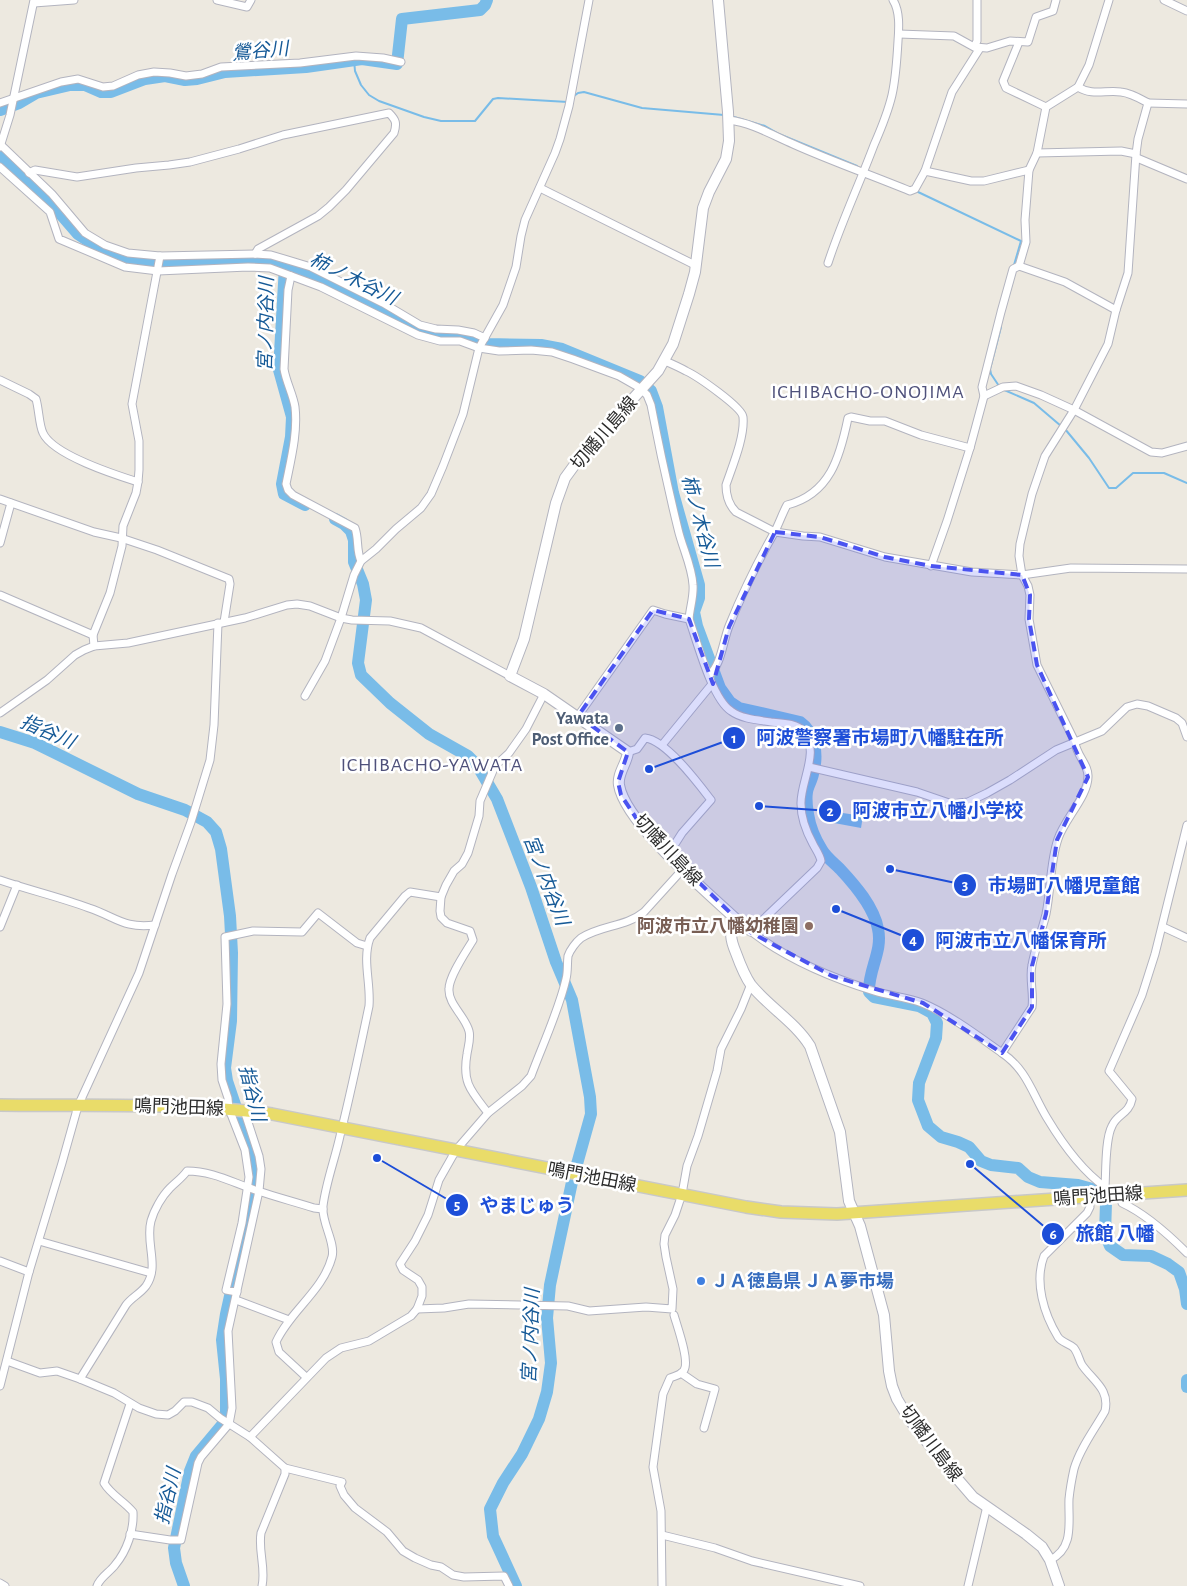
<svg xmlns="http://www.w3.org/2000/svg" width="1187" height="1586" font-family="'Alegreya Sans','Noto Sans JP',sans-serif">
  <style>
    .water { fill: #79bce8 }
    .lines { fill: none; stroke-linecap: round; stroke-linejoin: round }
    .stream { stroke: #79bce8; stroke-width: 2 }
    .river { stroke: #79bce8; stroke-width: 12 }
    .minor-casing { stroke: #b3b4bf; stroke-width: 9 }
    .secondary-casing { stroke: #b3b4bf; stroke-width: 12 }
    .primary-casing { stroke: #c8c8c8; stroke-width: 14 }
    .minor { stroke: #fff; stroke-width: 7 }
    .secondary { stroke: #fff; stroke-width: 10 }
    .primary { stroke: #e9dc69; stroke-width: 11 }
    .marked { fill: #4a53f0; fill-opacity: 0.2; stroke: #4a53f0; stroke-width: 4; stroke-dasharray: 10 6; stroke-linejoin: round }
    .service-dot { fill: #5c6f8a; stroke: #fff; stroke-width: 2 }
    .education-dot { fill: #8d6e63; stroke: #fff; stroke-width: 2 }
    .shop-dot { fill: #3f7fe0; stroke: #fff; stroke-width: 2 }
    .labels { text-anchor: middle; stroke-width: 5; stroke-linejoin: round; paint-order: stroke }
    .street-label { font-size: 18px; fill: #2c2c2c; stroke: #fff }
    .service-label { font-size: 18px; font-weight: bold; fill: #4e5e75; stroke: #fff; text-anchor: end }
    .education-label { font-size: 18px; font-weight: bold; fill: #785e54; stroke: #fff; text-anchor: end }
    .shop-label { font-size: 18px; font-weight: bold; fill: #366cbe; stroke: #fff; text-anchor: start }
    .water-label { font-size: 19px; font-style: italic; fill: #165a97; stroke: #fff }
    .quarter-label { font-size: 20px; letter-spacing: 1px; fill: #4f517b; stroke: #fff }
    .leader { fill: none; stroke: #1d4ed8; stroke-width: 2 }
    .callout-dot { fill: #1d4ed8; stroke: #fff; stroke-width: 2 }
    .mark-label { font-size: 15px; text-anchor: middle; font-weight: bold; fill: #fff }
    .callout-label { font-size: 19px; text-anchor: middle; font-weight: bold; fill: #1d4ed8; stroke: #fff; stroke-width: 5; stroke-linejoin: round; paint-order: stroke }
  </style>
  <rect width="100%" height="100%" fill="#ede9e0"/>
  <polygon class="water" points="836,812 863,816 861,828 834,823"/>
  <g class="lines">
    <g class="stream">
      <polyline points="354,60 355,71 361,85 369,95 379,101 424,117 441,121 475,121 493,99 498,98 568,102"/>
      <polyline points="574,96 578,93 584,92 642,108 724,115"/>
      <polyline points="734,117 765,126 779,134 857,166"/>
      <polyline points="916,191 1021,241 1014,265"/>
      <polyline points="1008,298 1016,269"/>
      <polyline points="999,386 991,374 990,369 1001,327"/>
      <polyline points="1002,389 1034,403 1061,426"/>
      <polyline points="1065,429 1089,458 1109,488 1116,488 1133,473 1164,473 1187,483"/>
    </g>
    <g class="river">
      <polyline points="0,110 19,103 36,93 70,85 85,85 101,92 111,92 145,79 165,76 185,80 197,79 225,72 306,67 362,59 397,64 402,19 480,10 485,5 487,0"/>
      <path d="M0,154L59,212L78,234L102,250L130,259L173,263L225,260H263L310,275L367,302L419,331L435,336L459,335L488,344L541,345L562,349L640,381L651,391L657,407L673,493L699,585V598L694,612L697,626L720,688L730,702L739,708L800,722C816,733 818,756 813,774C812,780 808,786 807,792C806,798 807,808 808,814C810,827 815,839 822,850C826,857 834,863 840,869C855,885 874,907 878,929C883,951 868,970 869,992L874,997L919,1006L932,1013L937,1023L936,1038L919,1083L918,1100L928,1126L941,1137L958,1142L969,1147L981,1161L991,1165L1018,1168L1028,1177L1040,1182L1078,1185L1096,1190L1106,1203L1105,1234L1110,1246L1123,1255L1151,1256L1168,1264L1179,1272L1185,1289L1187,1304"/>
      <polyline points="285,266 279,370 292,417 291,437 282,484 284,494 305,505"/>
      <polyline points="335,519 344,524 351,531 354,540 354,562 363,584 366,600 358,663 361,675 390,703 429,734 468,756 477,765 497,799 531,887 556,962 572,1000 590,1097 591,1114 572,1182 550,1285 547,1318 551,1363 547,1392 539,1419 522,1454 503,1483 490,1509 493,1536 516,1586"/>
      <polyline points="0,732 35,743 138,794 185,810 207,822 216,832 221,849 230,916 232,953 231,1021 225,1068 227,1081 253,1158 256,1174 251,1202 226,1314 222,1340 226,1379 226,1414 222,1425 196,1456 190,1471 174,1548 176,1563 184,1586"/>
      <polyline points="1187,1380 1187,1387"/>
    </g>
    <g class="minor-casing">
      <g id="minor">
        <polyline points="217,0 247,7 251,0"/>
        <polyline points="1164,0 1187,11"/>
        <polyline points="34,3 74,0"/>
        <polyline points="899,34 954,36 974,47 977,41 977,0"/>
        <polyline points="1019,42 1003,81 1006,88 1046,107"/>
        <polyline points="975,47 987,48 1010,41 1028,42 1036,17 1053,11 1056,0"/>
        <polyline points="0,103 61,82 78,79 103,87 113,86 138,75 154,72 170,73 186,76 202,74 221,67 300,63 356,56 383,58 401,62"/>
        <polyline points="1148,103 1187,104"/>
        <path d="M729,120C752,123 772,135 793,144C831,161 871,175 910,191L915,189L925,171L971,181H984L1029,170"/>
        <polyline points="1,145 52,194 85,233 105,245 128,253 160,256 255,254 271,255 311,267 383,303 420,325 436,329 458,330 474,333 485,338"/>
        <polyline points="0,147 10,115 34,0"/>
        <polyline points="1037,153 1121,151 1136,154"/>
        <polyline points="1137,158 1187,179"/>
        <path d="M0,167L50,212L59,239L125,267L158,271L248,267L270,268L321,287L418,335L440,341H460L479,348L499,351L531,350L552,352L573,359L619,376L640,388L647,395L651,405C659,447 668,488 678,529C682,547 692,566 693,585C694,596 690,607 689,619C697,641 712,699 731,711C742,719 758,720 771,722C780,723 797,723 803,731C821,751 800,782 801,804C801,817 807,833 813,844C816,850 820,855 821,861L817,868L750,932"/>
        <polyline points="925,171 952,92 980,48"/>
        <path d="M29,173L35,170L77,177L136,168L169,165L190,162L239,149L283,135L389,113C396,120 397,123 394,133L346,190L329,207L318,216L258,249L255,254"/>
        <polyline points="540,188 695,265"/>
        <path d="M828,263C841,223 859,185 874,145C881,129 888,112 892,95C896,77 897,59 898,41C899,28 900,11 893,0"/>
        <polyline points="1019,266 1065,282 1116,310"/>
        <path d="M291,276L288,290L284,369C286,382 293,394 295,407C298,432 291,459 286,484L288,490L293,495L355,528C359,539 356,550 361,561"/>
        <path d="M665,361C672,364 679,367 686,371C697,376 742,407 743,417C745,437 732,467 726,485C726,495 729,505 736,512L775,532L803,536L820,537L885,557L972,572L1022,575L1071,568L1187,569"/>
        <path d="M0,380L29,394L36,399C39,409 39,425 43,433C53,455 116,475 138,482"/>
        <polyline points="984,396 1003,387 1016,386 1041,395 1074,410 1151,452 1162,453 1187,446"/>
        <polyline points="0,499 94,532 121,538 157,550 229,579 230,584 224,622"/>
        <polyline points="0,543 11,503"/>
        <polyline points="931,566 947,521 970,448 984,396 982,387 1001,312 1013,269 1019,266 1026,242 1025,220 1029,170 1037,153 1046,107 1078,87 1089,65 1109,0"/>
        <polyline points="0,595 93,635"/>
        <polyline points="94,646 93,635 110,593 122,546 123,526 136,493 138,482 139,470 139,441 132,404 160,256"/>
        <path d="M709,675C721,666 723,641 729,626C742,594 757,563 774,533C779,524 782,514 787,505C830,494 840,457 848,418L851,417L870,421H885L921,435L970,448"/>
        <polyline points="305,696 325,661 341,618 354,575 361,561 376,549 396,529 421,508 431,494 443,466 463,414 479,348 503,305 516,267 521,236 525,220 555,153 560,139 569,106 589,0"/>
        <polyline points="0,713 47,680 75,655 84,650 94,646 128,643 245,618 287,605 297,604 310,606 341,618 352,620 390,621 421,628 510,676"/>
        <polyline points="578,716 653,610 665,614 689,619"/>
        <polyline points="662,745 712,684"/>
        <path d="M628,752L637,749L645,738C666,740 698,783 711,800L682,833L668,855"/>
        <polyline points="809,767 917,792 952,804 968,802 987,793 1010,780 1056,750 1102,731 1127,707 1137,704 1148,706 1176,718 1182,723 1187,737"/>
        <path d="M0,880C29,890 60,897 89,908C116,917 124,929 155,925"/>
        <path d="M737,920C775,954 825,976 874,991C890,996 906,997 922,1003C949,1014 978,1036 1002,1053C1027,1070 1032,1093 1047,1118C1062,1143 1081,1170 1105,1187L1107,1196"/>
        <polyline points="0,927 17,885"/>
        <polyline points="1163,927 1187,938"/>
        <path d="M1002,1053L1032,1007C1034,993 1029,979 1032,965C1035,948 1042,931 1046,914C1051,889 1050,862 1058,839C1064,820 1088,796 1088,777C1089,765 1076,755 1075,742L1037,665L1029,619L1030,595L1028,586L1022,575L1019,556L1020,544L1032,494L1045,456L1074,410L1108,344L1116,310L1128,273L1136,154L1138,139L1148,103C1139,98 1131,93 1121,92C1105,90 1092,96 1078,87"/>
        <path d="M488,1113C471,1091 462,1083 467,1054C468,1047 471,1038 469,1031C465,1016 448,1004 449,989C449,976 466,952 473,940L470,931L447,923L441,917L440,911L441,897L446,885L454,871L462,864L468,853L479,816L480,801L495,766L509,753L526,729L544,694"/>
        <path d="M1105,1187C1106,1171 1105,1139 1112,1126C1117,1114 1129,1114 1132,1099L1109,1071L1142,995L1155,954L1187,825"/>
        <path d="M1120,1195L1122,1203C1146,1214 1168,1234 1187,1253"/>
        <polyline points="39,1241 151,1273"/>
        <polyline points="0,1261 29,1272"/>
        <polyline points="237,1292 226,1290 242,1223 249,1177 245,1150 229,1109 228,1098 222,1080 221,1064 227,1004 225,937 253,931 302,932 318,913 357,943 367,946"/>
        <polyline points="236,1300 289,1320"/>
        <polyline points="417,1309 444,1308 469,1304 568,1306 589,1311 646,1307 672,1309 673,1289 666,1257 664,1244 665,1235 675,1215 682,1194 687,1166 698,1136 717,1071 721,1049 741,1009 751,984"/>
        <polyline points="7,1361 40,1373 57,1371 80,1379 114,1393 139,1408 156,1414 168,1415 175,1411 184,1402 192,1402 208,1408 220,1418 250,1437 285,1468 342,1482 340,1486 344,1495 355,1508 387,1532 403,1551 415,1558 431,1565 441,1567 453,1575 464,1577 504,1576 509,1586"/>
        <polyline points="681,1373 697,1384 715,1389 704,1428"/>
        <path d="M306,1377L279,1352L276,1342C290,1311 323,1291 332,1257C336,1243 321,1222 323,1206C326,1182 335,1159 340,1136C351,1092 360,1049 369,1006C371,983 362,960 370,938L405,896L410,892L441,897"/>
        <path d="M80,1379L126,1305C132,1297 140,1294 146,1286C160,1266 145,1243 151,1221C154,1210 162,1196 170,1188C176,1182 182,1178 187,1171C213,1171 233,1183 258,1191C276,1197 295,1202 314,1208L323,1209"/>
        <polyline points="0,1386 29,1272 62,1163 78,1106 139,973 172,874 191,822 210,760 214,725 218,623"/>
        <path d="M250,1437L326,1358L341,1348L369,1341L411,1316L417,1309L422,1296V1287L418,1280L403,1270L400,1264L415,1241L428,1215L439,1180L456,1150L488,1113L522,1086L531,1076C542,1046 559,1010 566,979C568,972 567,964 568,956C570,950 576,942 581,938C601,925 626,927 644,912L683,869"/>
        <polyline points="130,1534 170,1540 181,1540 198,1463 201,1457 229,1424 232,1408 228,1331 259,1191 261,1169 259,1156 244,1110"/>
        <polyline points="662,1535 715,1548 752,1561 860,1586"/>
        <path d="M1050,1560C1075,1548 1068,1521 1069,1499C1070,1489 1072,1478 1074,1469C1080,1448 1095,1429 1105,1411C1110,1389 1093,1381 1082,1365C1079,1360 1078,1353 1074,1348C1069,1343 1062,1343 1058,1337C1044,1314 1034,1282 1044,1256L1087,1213L1090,1207L1089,1197"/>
        <polyline points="0,1583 5,1586"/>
        <path d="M97,1586C100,1577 110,1572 115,1565C127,1551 134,1530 133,1512C124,1501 111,1495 104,1483L130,1404"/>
        <path d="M262,1586C266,1568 258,1551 261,1533L285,1474V1468"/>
        <path d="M662,1586L661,1511L653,1467L663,1394L670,1378C674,1376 682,1375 684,1370C690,1361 677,1326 674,1315"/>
        <polyline points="968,1586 987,1506"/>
      </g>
    </g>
    <g class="secondary-casing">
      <path id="secondary" d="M718,0L728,112L729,141L726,159L709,192L703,208L695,272L689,294L673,344L658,371L581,456L565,478L556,503L524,639L510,676L544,694L628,752C627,763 617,774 619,785C625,823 707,892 737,920C728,932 731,941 736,953C740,964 744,975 751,985C769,1007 795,1022 810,1046L840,1132L849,1201L860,1226L884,1315L889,1371L892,1386L897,1399L909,1419L942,1461L973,1497L1026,1534L1042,1547L1050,1560L1059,1586"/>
    </g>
    <g class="primary-casing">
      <path id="primary" d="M0,1105C91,1106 182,1102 272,1114L746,1207L781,1212L837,1214L1187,1190"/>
    </g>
    <use href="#minor" class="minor"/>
    <use href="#secondary" class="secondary"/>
    <use href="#primary" class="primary"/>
  </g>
  <path class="marked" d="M775,532L820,537L885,557L931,566L1022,575L1030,595L1029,619L1037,665L1088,777L1057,840L1046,914L1032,966V1007L1002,1053L923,1003L832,976L750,932L642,827L621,795L618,782L628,752L578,716L653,610L689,619L713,684L729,627Z"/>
  <circle class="service-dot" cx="619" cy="728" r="5"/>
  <circle class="education-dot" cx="809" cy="926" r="5"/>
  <circle class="shop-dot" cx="701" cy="1281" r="5"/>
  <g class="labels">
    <g class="street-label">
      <text transform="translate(604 433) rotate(-49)" y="6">切幡川島線</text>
      <text transform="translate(668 850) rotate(47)" y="6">切幡川島線</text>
      <text transform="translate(179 1107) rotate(2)" y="6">鳴門池田線</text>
      <text transform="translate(592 1177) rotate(11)" y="6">鳴門池田線</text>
      <text transform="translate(1098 1196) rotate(-4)" y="6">鳴門池田線</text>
      <text transform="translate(931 1443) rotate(53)" y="6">切幡川島線</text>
    </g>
    <g class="service-label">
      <text x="609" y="724">Yawata<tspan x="609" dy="21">Post Office</tspan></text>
    </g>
    <g class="education-label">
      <text x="799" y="932">阿波市立八幡幼稚園</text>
    </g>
    <g class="shop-label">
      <text x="711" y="1287">ＪＡ徳島県 ＪＡ夢市場</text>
    </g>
    <g class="water-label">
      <text transform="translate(260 50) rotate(-5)" y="7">鶯谷川</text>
      <text transform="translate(354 278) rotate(26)" y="7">柿ノ木谷川</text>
      <text transform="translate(265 324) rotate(-89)" y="7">宮ノ内谷川</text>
      <text transform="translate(701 521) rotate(75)" y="7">柿ノ木谷川</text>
      <text transform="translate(48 731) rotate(23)" y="7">指谷川</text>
      <text transform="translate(547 880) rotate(69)" y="7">宮ノ内谷川</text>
      <text transform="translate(253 1093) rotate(76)" y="7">指谷川</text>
      <text transform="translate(530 1336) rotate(-88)" y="7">宮ノ内谷川</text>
      <text transform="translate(167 1496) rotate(-77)" y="7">指谷川</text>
    </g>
    <g class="quarter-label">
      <text x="868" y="398">ICHIBACHO-ONOJIMA</text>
      <text x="432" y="771">ICHIBACHO-YAWATA</text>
    </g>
  </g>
  <path class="leader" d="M649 769L734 738M759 806L830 811M890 869L965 885M836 909L913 940M377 1158L457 1205M970 1164L1053 1234"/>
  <g class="callout-dot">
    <circle cx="649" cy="769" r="5"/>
    <circle cx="759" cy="806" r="5"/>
    <circle cx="890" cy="869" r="5"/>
    <circle cx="836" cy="909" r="5"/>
    <circle cx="377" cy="1158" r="5"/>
    <circle cx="970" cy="1164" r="5"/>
    <circle cx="734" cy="738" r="12"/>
    <circle cx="830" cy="811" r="12"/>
    <circle cx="965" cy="885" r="12"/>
    <circle cx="913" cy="940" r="12"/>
    <circle cx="457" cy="1205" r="12"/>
    <circle cx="1053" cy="1234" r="12"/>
  </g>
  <g class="mark-label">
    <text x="734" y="743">1</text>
    <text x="830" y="816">2</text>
    <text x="965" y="890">3</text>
    <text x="913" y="945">4</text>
    <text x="457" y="1210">5</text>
    <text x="1053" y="1239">6</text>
  </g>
  <g class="callout-label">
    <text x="880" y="744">阿波警察署市場町八幡駐在所</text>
    <text x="938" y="817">阿波市立八幡小学校</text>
    <text x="1064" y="892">市場町八幡児童館</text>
    <text x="1021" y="947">阿波市立八幡保育所</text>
    <text x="527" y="1212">やまじゅう</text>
    <text x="1115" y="1240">旅館 八幡</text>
  </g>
</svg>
